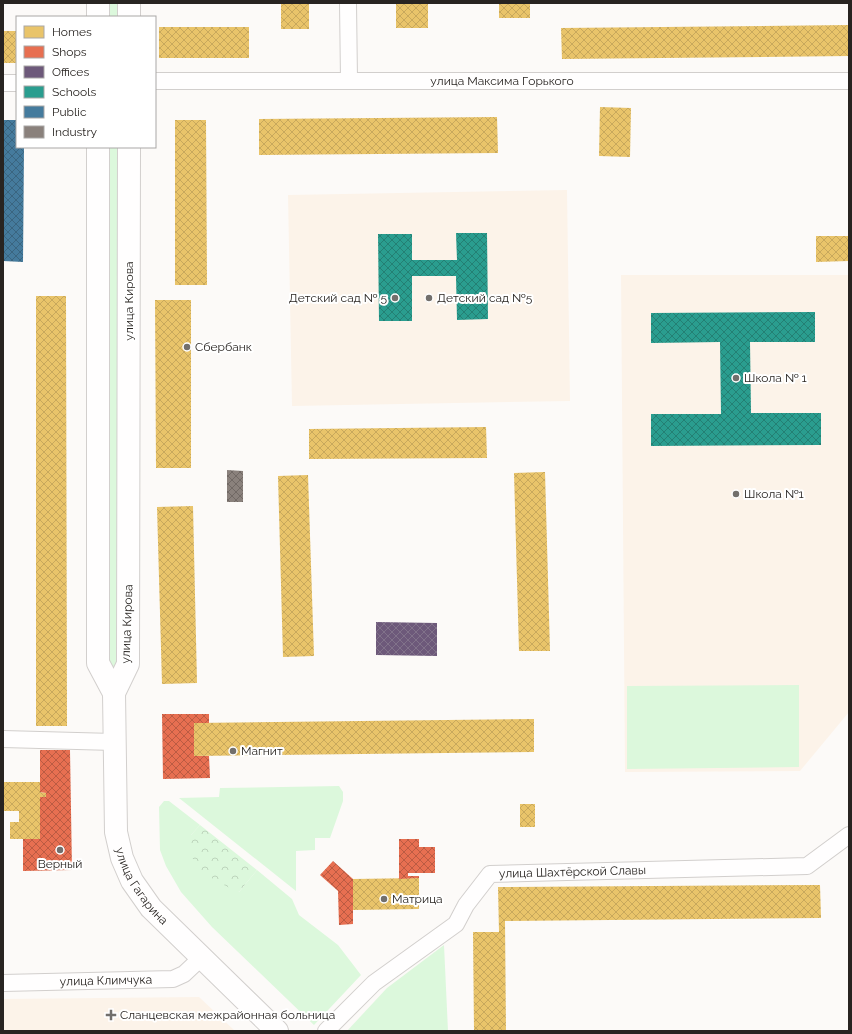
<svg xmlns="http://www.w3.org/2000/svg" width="852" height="1034" font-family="Raleway,sans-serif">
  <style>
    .built { fill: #fcf3e9 }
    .green { fill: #dcf8dc }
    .park { fill: url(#park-crowns) }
    .homes { fill: url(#homes-cross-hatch) }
    .shops { fill: url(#shops-cross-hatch) }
    .offices { fill: url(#offices-cross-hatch) }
    .schools { fill: url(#schools-cross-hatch) }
    .public { fill: url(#public-cross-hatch) }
    .industry { fill: url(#industry-cross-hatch) }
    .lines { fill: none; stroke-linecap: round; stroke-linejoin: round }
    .street-casing { stroke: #d2cfcd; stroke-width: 18 }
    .secondary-casing { stroke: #d2cfcd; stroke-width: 24 }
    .street { stroke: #fffefe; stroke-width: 16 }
    .secondary { stroke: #fffefe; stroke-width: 22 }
    .poi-dot { fill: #726f6c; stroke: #fff; stroke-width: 1.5 }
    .labels { text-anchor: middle; stroke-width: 4; stroke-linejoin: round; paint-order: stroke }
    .street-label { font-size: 12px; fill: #282421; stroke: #fff }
    .poi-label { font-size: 12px; fill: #282421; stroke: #fff; text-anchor: start }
  </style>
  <defs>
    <pattern id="park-crowns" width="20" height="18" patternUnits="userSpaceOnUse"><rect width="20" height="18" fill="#dcf8dc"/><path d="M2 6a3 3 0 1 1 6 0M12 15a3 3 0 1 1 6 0" fill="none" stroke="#bdd4bc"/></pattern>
    <pattern id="homes-cross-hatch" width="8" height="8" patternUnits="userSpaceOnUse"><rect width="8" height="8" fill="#e9c46a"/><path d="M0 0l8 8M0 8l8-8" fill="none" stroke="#c8a85c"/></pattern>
    <pattern id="shops-cross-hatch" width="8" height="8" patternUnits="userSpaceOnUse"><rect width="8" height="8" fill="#e76f51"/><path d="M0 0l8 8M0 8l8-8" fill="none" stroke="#bb5b43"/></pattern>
    <pattern id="offices-cross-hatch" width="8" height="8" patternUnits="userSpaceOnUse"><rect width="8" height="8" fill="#6d597a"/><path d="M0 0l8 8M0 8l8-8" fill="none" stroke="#81728a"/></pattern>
    <pattern id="schools-cross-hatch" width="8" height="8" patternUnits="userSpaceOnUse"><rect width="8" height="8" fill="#2a9d8f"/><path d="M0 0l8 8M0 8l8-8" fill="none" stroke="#248074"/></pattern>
    <pattern id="public-cross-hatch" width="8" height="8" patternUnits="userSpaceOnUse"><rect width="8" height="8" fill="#457b9d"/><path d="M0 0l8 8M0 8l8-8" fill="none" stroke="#3a6580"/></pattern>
    <pattern id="industry-cross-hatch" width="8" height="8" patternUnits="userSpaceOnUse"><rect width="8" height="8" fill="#8a817c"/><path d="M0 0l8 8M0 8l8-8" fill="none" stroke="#716965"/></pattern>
  </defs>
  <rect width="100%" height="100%" fill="#fcfaf8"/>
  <g class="built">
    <polygon points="567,190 570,401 292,406 288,195"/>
    <polygon points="621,275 849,275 849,712 800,771 625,772"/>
    <polygon points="199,997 235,1031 3,1031 3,999"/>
  </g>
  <g class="green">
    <rect x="107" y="3" width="13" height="14"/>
    <polygon points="106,147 119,147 120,666 108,672"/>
    <polygon points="799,685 799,767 627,769 627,686"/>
    <polygon points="339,786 343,792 343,801 330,838 315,838 315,850 296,851 296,891 179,798 219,797 220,788"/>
    <polygon points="164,801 169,801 200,825 191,835 239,892 257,870 292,899 299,915 338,945 361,975 314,1025 212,927 181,892 166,866 160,850 159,807"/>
    <polygon points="444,945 448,1031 347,1031 387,988"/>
  </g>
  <path class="park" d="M200,825L257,870L239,892C223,885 199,874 192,857C190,851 191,841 191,835Z"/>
  <g class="homes">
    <rect x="281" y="3" width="28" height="26"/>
    <rect x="396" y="3" width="32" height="25"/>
    <rect x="499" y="3" width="31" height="15"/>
    <rect x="48" y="16" width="18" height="1"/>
    <polygon points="849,25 849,56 562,59 561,28"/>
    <rect x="159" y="27" width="90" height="31"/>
    <rect x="3" y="31" width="14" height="32"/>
    <polygon points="600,107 631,108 630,157 599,156"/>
    <polygon points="497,117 498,153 259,155 259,119"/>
    <polygon points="175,120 206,120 207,285 175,285"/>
    <polygon points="816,236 849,236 849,261 816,262"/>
    <polygon points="36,296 66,296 67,726 36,726"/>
    <polygon points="155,300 191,300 191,468 156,468"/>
    <polygon points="486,427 487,458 309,459 309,429"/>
    <polygon points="545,472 550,651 519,651 514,473"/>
    <polygon points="308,475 314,656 283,657 278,476"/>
    <polygon points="193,506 197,683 162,684 157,507"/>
    <polygon points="534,719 534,752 194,756 194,723"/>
    <polygon points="3,782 40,782 40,792 46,793 46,797 40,797 40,839 10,839 10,822 19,822 19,811 3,811"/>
    <rect x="520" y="804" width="15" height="23"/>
    <polygon points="419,878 419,909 353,910 353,879"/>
    <polygon points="820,885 821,918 505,921 506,1031 474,1031 473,932 499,932 498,887"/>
  </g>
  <g class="shops">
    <polygon points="162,714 209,714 209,723 194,723 194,756 209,756 210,778 163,779"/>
    <polygon points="40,750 70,750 72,870 23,871 23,839 40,839 40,797 46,797 46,793 40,792"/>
    <polygon points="399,839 419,839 419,847 435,847 435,873 408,873 408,876 419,876 419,878 399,879"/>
    <polygon points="333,861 353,879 353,924 339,925 338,891 320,875"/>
  </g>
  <polygon class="offices" points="376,622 437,623 437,656 376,655"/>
  <g class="schools">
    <polygon points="456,233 487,233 488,319 457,320 456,276 412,276 412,321 379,321 378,234 412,234 412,260 457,260"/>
    <polygon points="815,312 815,342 750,342 751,413 821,413 821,445 651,446 651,414 721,414 720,342 651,343 651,313"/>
  </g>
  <polygon class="public" points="3,120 17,120 17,147 24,147 23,262 3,261"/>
  <polygon class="industry" points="227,470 243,471 243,502 227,502"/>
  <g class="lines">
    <g class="street-casing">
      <g id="street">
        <polyline points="348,3 349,80"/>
        <path id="s1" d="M155,81H849"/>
        <polyline points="3,83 17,83"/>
        <polyline points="3,739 114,742"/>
        <path id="s2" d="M3,983L173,979L184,974L201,958"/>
        <path id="s3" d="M326,1031L374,983L456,924L466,905L490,874L807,866L849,835"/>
      </g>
    </g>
    <g class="secondary-casing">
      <g id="secondary">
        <polyline points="129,3 129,17"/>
        <polyline points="98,17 98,3"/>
        <polyline points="98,147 98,663 114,693"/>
        <path id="s4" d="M129,147L128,664L114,693L116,832L122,858L132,881L151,908L277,1031"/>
      </g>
    </g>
    <use href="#street" class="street"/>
    <use href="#secondary" class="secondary"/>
  </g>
  <g class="poi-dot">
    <circle cx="395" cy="298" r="4"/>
    <circle cx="429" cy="298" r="4"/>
    <circle cx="187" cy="347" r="4"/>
    <circle cx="736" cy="378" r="4"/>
    <circle cx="736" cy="494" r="4"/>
    <circle cx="233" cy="751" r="4"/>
    <circle cx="60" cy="850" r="4"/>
    <circle cx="384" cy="899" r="4"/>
    <path d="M109 1009h4v4h4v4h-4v4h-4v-4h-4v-4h4z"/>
  </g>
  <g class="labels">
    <g class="street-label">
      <text dy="4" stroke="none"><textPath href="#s1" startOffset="347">улица Максима Горького</textPath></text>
      <text transform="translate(129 301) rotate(-90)" y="4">улица Кирова</text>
      <text transform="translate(127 624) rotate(-88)" y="4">улица Кирова</text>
      <text dy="4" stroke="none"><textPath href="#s3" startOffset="312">улица Шахтёрской Славы</textPath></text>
      <text dy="4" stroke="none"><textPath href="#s4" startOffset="749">улица Гагарина</textPath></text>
      <text dy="4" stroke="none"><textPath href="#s2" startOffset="103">улица Климчука</textPath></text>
    </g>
    <g class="poi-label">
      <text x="387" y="302" text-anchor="end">Детский сад № 5</text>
      <text x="437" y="302">Детский сад №5</text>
      <text x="195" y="351">Сбербанк</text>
      <text x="744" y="382">Школа № 1</text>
      <text x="744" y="498">Школа №1</text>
      <text x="241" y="755">Магнит</text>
      <text x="60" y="868" text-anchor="middle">Верный</text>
      <text x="392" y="903">Матрица</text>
      <text x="120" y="1019">Сланцевская межрайонная больница</text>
    </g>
  </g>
  <rect width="852" height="1034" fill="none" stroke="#282421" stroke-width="8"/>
  <rect x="16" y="16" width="140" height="132" fill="#ffffff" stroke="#a9a7a6"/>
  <rect x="24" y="26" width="20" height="12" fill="#e9c46a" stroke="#a9a7a6"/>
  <text x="52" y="36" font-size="12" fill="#282421">Homes</text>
  <rect x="24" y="46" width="20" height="12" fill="#e76f51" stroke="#a9a7a6"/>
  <text x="52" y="56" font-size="12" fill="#282421">Shops</text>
  <rect x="24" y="66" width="20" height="12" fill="#6d597a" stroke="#a9a7a6"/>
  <text x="52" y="76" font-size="12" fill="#282421">Offices</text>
  <rect x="24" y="86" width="20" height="12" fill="#2a9d8f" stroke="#a9a7a6"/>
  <text x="52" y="96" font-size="12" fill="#282421">Schools</text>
  <rect x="24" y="106" width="20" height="12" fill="#457b9d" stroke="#a9a7a6"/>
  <text x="52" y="116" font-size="12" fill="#282421">Public</text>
  <rect x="24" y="126" width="20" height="12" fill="#8a817c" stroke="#a9a7a6"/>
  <text x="52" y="136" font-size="12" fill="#282421">Industry</text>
</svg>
